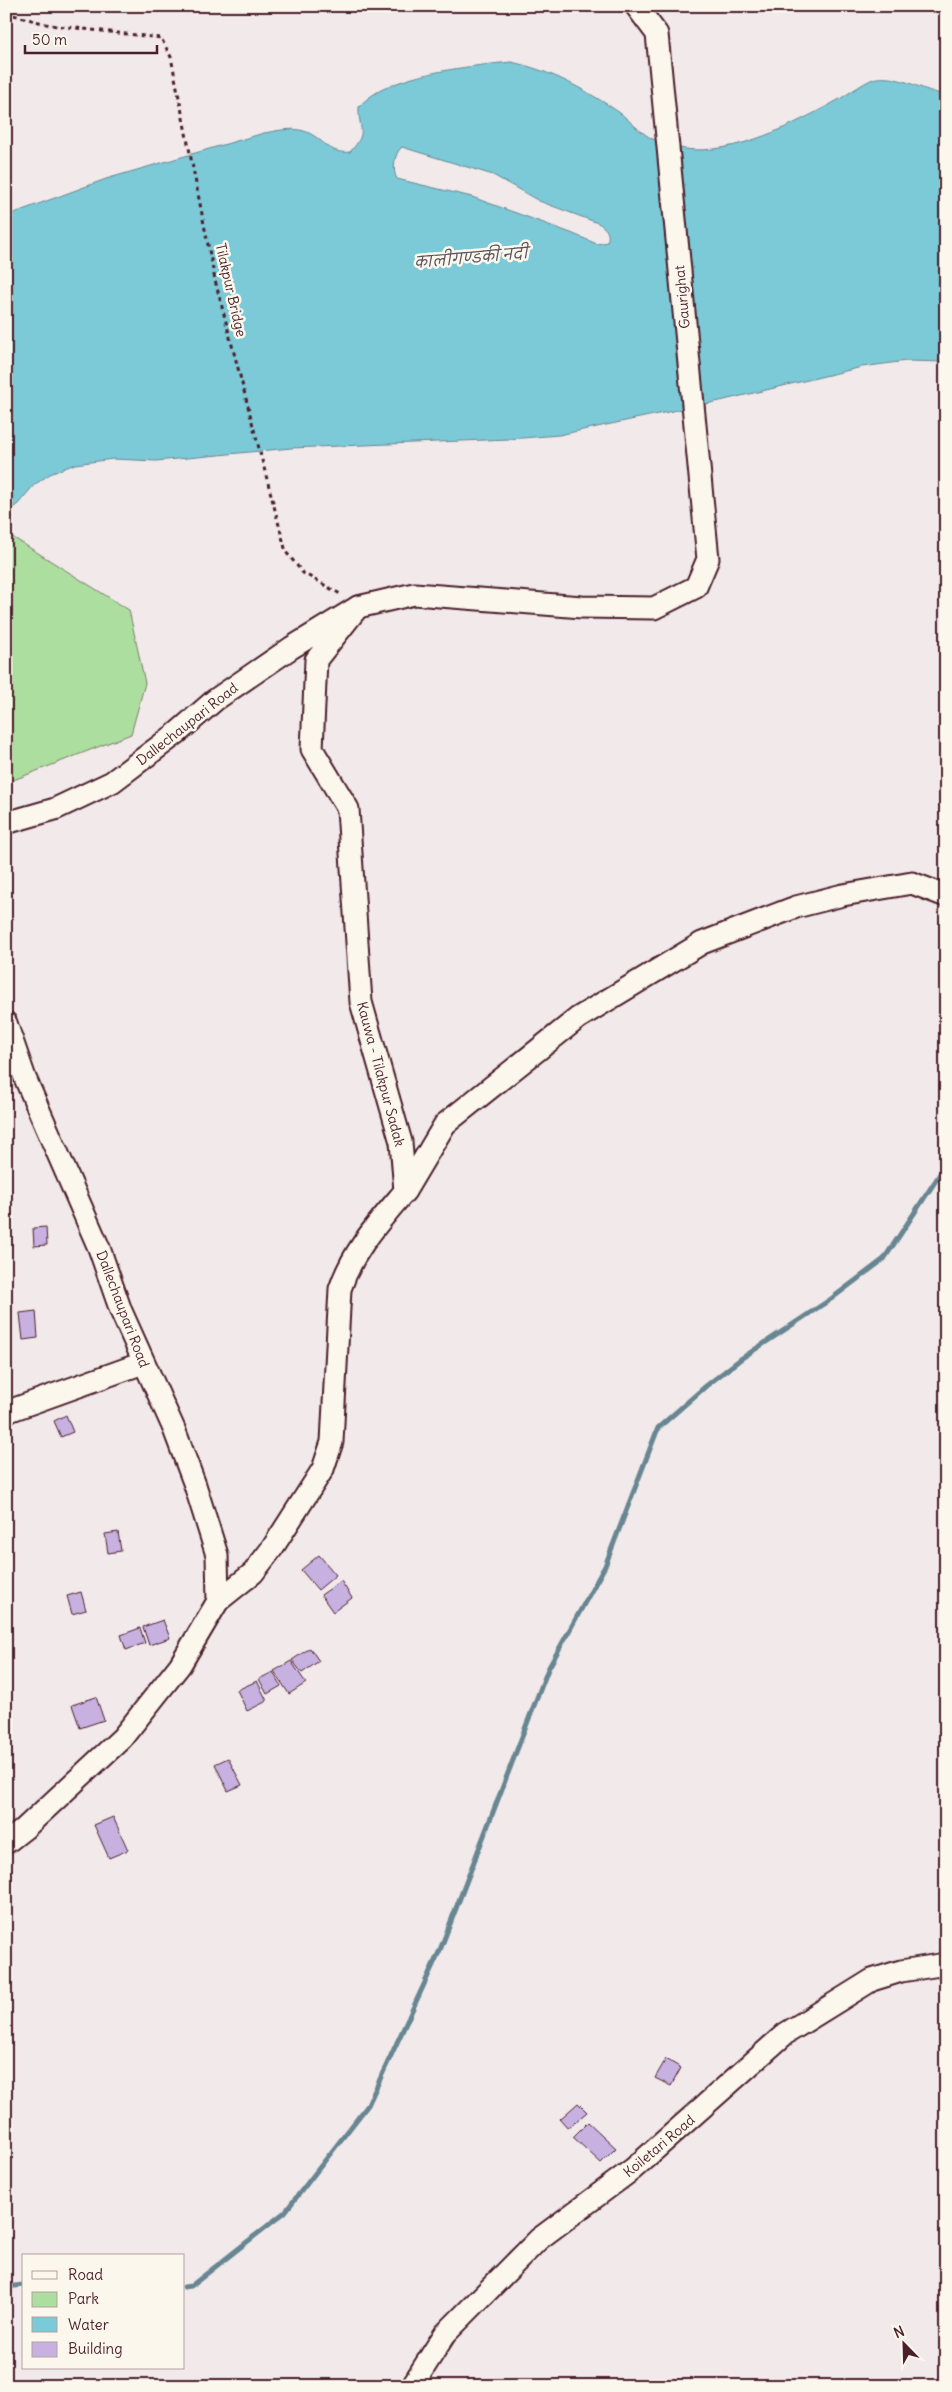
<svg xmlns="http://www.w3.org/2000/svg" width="952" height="2392" font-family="Delius,'Playpen Sans Deva',sans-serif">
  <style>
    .green { fill: #acde9f; stroke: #7b7e65 }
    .water { fill: #7bcad7; stroke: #678692; fill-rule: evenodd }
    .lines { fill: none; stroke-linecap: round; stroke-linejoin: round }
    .stream { stroke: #678692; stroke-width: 5 }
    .building { fill: #c7b1e1; stroke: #4a1f2b }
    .minor-casing { stroke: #4a1f2b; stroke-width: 25 }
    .path { stroke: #4a1f2b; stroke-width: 3; stroke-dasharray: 4 4; stroke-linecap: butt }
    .minor { stroke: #fbf7ec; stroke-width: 21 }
    .labels { text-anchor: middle; stroke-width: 5; stroke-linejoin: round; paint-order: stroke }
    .street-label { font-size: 14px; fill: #4a1f2b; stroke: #fbf7ec }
    .water-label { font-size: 15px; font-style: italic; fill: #59525f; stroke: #fbf7ec }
  </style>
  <rect width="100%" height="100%" fill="#f1e9ea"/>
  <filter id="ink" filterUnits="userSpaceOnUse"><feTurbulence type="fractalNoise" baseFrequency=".02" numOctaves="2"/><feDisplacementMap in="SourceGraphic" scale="10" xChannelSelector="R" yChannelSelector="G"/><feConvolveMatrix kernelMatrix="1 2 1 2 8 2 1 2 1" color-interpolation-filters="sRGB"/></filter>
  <g filter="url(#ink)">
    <polygon class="green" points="6,533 129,610 145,683 131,734 6,783"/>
    <path class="water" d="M511,62C550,70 588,91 620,113C629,120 637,129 646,135C655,142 674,147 685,149C734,156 797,123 838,100C847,95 868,79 877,78C901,75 922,91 946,95V362L906,361L862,367L720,401L559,435L510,439L291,448L156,461L113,459L75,464L50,474L34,485L18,504L6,513V216L106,179L264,133C277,131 291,127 304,131C323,137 328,155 350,152C369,131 358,130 359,107C385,74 471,66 511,62ZM402,147L493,175L539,201L598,223C605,227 611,233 607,242L597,244L571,233L472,197L397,179C392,171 394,153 402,147Z"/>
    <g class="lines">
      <g class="stream">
        <polyline points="6,2287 24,2285"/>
        <polyline points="184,2287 191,2286 285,2212 368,2105 440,1950 548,1669 605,1566 658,1428 706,1386 742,1358 831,1299 884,1259 940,1174 946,1169"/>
      </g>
    </g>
    <g class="building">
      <polygon points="46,1227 47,1245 34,1246 33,1228"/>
      <polygon points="36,1311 38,1338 23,1340 20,1313"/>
      <polygon points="66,1415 73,1432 61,1437 54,1421"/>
      <polygon points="118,1532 121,1551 108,1553 105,1534"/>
      <polygon points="319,1555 336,1575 318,1590 301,1570"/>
      <polygon points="341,1581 352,1598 333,1612 321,1595"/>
      <polygon points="81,1592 86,1610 72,1614 67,1596"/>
      <polygon points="163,1620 170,1638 149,1645 143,1627"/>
      <polygon points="140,1628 145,1643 126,1650 121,1635"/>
      <polygon points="310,1648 319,1661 302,1673 292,1660"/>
      <polygon points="291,1661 306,1683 289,1694 274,1671"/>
      <polygon points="273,1672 281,1686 267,1694 259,1679"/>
      <polygon points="257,1681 267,1701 247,1711 237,1690"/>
      <polygon points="96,1697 104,1720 80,1728 72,1705"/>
      <polygon points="228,1758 242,1785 228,1791 215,1764"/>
      <polygon points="113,1817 128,1850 109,1858 94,1825"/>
      <polygon points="666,2059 681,2068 671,2086 655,2078"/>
      <polygon points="578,2103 587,2112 568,2128 560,2119"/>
      <polygon points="588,2122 616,2148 601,2163 573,2137"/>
    </g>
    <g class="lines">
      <g class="minor-casing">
        <g id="minor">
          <polyline points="6,823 55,809 112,782 177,733 215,700 291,648 358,607 414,594 582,607 654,608 696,587 708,559 657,34 636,6"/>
          <polyline points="6,1023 25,1078 99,1248 121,1311 174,1429 195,1485 217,1555 218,1601"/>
          <polyline points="405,1191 445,1124 578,1018 702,943 796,907 843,895 912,883 946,896"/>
          <polyline points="6,1412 143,1363"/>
          <path d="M6,1843L24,1829L122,1738L180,1665L218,1601L253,1573L273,1547L323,1469L332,1442L340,1289C353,1250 379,1222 405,1191L401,1142L361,1002L348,809L312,749L316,660L358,607"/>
          <polyline points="412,2386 445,2334 539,2239 633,2169 785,2034 872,1980 901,1971 946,1964"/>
        </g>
      </g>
      <polyline class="path" points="6,13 50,25 161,38 171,57 215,280 286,552 303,573 342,595"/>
      <use href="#minor" class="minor"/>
    </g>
  </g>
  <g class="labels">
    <g class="street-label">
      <text transform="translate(231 290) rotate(77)" y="5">Tilakpur Bridge</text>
      <text transform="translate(682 297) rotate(-95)" y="5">Gaurighat</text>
      <text transform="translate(187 724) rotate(-38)" y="5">Dallechaupari Road</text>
      <text transform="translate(381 1074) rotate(75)" y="5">Kauwa - Tilakpur Sadak</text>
      <text transform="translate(123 1309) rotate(69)" y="5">Dallechaupari Road</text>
      <text transform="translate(659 2146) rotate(-40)" y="5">Koiletari Road</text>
    </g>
    <g class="water-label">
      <text transform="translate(471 258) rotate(-5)" y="5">कालीगण्डकी नदी</text>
    </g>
  </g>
  <rect width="952" height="2392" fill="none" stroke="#fbf7ec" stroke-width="25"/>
  <rect x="12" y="12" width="927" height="2367" fill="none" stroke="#4a1f2b" stroke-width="2" filter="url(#ink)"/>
  <rect x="22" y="2254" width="162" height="115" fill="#fbf7ec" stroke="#b4a19f"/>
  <rect x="32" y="2271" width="25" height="8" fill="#fbf7ec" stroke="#b4a19f"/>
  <text x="68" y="2280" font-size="15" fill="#4a1f2b">Road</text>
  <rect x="32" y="2292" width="25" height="15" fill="#acde9f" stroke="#b4a19f"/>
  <text x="68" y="2304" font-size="15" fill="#4a1f2b">Park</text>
  <rect x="32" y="2317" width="25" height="15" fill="#7bcad7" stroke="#b4a19f"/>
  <text x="68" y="2330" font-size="15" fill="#4a1f2b">Water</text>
  <rect x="32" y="2342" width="25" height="15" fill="#c7b1e1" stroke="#b4a19f"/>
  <text x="68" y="2354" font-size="15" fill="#4a1f2b">Building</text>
  <g transform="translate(904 2344) rotate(337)" stroke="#fbf7ec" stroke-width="4" paint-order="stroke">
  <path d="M0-4L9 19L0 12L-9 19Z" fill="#4a1f2b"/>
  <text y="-8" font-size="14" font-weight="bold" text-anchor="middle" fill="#4a1f2b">N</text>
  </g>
  <path d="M25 45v8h132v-8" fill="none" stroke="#4a1f2b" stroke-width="2.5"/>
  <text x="32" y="45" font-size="15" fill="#4a1f2b" stroke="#fbf7ec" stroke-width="4" paint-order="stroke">50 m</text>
</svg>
